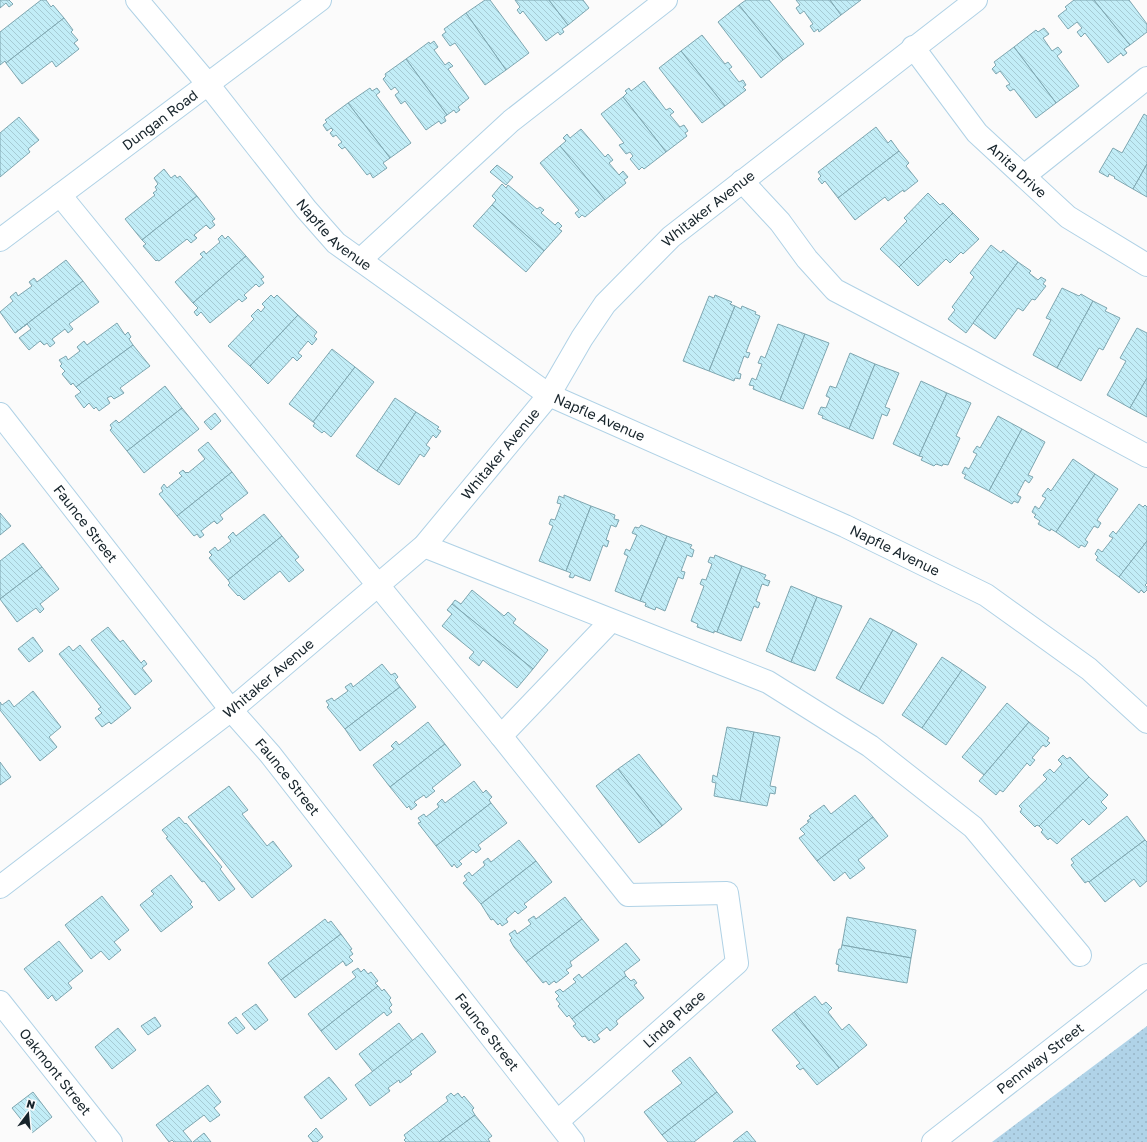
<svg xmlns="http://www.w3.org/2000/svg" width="1147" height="1142" font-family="'Golos Text',sans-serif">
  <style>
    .grass { fill: url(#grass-dots) }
    .building { fill: url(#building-back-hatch); stroke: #7ea6b0 }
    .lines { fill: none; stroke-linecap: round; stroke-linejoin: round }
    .minor-casing { stroke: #b0d2e6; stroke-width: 24 }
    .minor { stroke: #fff; stroke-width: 22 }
    .labels { text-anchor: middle; stroke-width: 3.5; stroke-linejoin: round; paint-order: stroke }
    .street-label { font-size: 14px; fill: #16232a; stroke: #fbfbfb }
  </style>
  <defs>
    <pattern id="grass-dots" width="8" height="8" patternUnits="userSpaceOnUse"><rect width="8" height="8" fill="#b0d3e8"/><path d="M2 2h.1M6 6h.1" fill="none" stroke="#97b5c7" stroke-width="1.8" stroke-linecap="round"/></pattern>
    <pattern id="building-back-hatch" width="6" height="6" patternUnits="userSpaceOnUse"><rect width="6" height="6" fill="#c2edf7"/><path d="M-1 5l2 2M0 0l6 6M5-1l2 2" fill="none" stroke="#a6cbd4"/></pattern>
  </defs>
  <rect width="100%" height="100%" fill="#fbfbfb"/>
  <polygon class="grass" points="1147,1026 1147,1142 992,1142"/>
  <g class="building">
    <polygon points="0,0 9,0 13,4 9,7 6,3 0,8"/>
    <polygon points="41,0 46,0 51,7 53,5 64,18 6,63 5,61 0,65 0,32"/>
    <polygon points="485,0 490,0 529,53 506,70 466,13"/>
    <polygon points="515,0 549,0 568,25 562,29 564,32 560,35 558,32 546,41 523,11 520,14 517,10 520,7"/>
    <polygon points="549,0 583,0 589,8 568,25"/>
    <polygon points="746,0 769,0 804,44 783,60 739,5"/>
    <polygon points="796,0 830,0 841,15 819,32 818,29 814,32 810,26 813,24 804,11 800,14 796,8 800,5"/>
    <polygon points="830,0 861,0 841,15"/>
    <polygon points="1074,0 1094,0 1130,45 1124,49 1127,53 1123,56 1121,53 1108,63 1085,33 1081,37 1077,32 1082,28 1077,22 1068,29 1058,16 1067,9 1065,7"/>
    <polygon points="1094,0 1129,0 1147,24 1147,32 1130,45"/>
    <polygon points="739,5 783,60 761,78 718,22"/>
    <polygon points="466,13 506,70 485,85 455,43 450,46 442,35 446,32 444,29"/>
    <polygon points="64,18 73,30 71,32 78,40 74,43 79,49 56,67 52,61 22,84 6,63"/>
    <polygon points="1044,28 1049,34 1043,38 1052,51 1058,47 1062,52 1057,56 1079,86 1056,103 1014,47 1036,30 1038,32"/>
    <polygon points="702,35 725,64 728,62 732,67 729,69 739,82 743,80 746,85 743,87 746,90 725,106 681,51"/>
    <polygon points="434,41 438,47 434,50 445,65 449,62 453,66 448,69 469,98 458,107 460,110 456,113 454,110 447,115 406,59 429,42 430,44"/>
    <polygon points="1014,47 1056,103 1036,118 1014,89 1010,91 1006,86 1010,84 1000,71 996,74 992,69 996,65 994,62"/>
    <polygon points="681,51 725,106 702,123 659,68"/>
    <polygon points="406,59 447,115 444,117 446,121 441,124 439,121 426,130 405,101 401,104 395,95 399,92 395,87 391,90 383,79 386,76 385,74"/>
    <polygon points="644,81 666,110 670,108 674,112 670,115 680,127 684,125 688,131 685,133 687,136 666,152 623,97 627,93 625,91 629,88 631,91"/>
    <polygon points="370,88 372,91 377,88 380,92 376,95 411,143 390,158 348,103"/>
    <polygon points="623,97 666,152 644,169 642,167 639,170 630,159 633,156 630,152 626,154 619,145 624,143 601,114"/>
    <polygon points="348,103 390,158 383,163 387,168 373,178 370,173 367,175 345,147 342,149 338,145 342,142 336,135 333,137 330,133 333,130 331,128 327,131 323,125 327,122 325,120"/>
    <polygon points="1144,114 1147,116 1147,164 1133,189 1114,178 1115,177 1109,174 1108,177 1099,172 1113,148 1122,153"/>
    <polygon points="19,117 39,140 28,149 30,152 0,177 0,133"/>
    <polygon points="876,127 888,143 891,140 899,151 838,198 825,181 822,184 818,179 821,176 818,172"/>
    <polygon points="581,129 605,157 608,154 613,160 609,163 619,175 623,171 628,177 624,180 626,183 605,200 560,146 566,141 563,138 567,134 570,138"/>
    <polygon points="560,146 605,200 585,217 582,215 579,218 575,213 579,210 540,163"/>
    <polygon points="899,151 909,163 906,166 918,181 904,192 903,190 888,201 885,197 855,220 838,198"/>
    <polygon points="1147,164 1147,197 1133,189"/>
    <polygon points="497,165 513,177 506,185 490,172"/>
    <polygon points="164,169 171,178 175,175 177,178 180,176 197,196 142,240 125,219 155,195 153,193 157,190 155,187 158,184 154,178"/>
    <polygon points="502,184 506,188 508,185 537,209 540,207 544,210 541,213 555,225 558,222 562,226 559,229 562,231 544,251 492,205 496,200 492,196"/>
    <polygon points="928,193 940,205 943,203 953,213 899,267 880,249 907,221 904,218"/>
    <polygon points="197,196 215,219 212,221 215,225 210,229 206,225 194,235 197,238 191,243 187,239 159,261 157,260 156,261 143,246 146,244 142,240"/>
    <polygon points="492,205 544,251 526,272 473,226"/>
    <polygon points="953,213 979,239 963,254 961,252 950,263 946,259 918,286 899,267"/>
    <polygon points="222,235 225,239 228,236 246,256 193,303 175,282 203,257 200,254 204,251 206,254 220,242 218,239"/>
    <polygon points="991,245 1001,253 1003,250 1018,262 966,333 948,319 955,310 952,307 974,277 970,273"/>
    <polygon points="246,256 264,277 261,279 264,283 259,287 256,284 244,295 247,298 242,302 239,299 210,323 201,312 197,316 194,312 198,308 193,303"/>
    <polygon points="66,260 83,281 15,333 0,312 13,301 10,297 16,292 18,296 32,286 29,282 34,278 37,282"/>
    <polygon points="1018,262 1031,271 1029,273 1038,280 1041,277 1046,280 1043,284 1046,286 1035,300 1032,299 1023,311 1018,308 995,339 973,323"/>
    <polygon points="83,281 99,302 69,324 73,329 68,333 65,329 52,339 55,343 50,347 47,343 44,345 40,341 29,350 19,338 31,329 27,324 15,333"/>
    <polygon points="1062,288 1079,296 1081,294 1093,301 1057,368 1033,355 1051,320 1046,318"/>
    <polygon points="271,295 274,298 277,295 298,315 250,366 228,346 254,319 251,316 258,309 261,312 265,307 262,304"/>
    <polygon points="715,295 732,302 730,304 735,306 709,371 683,361 709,296 714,298"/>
    <polygon points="1093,301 1107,308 1105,311 1120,318 1103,350 1099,348 1081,381 1057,368"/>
    <polygon points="735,306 741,309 742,306 756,312 755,314 760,316 746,352 750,353 748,358 744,356 738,373 741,374 740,379 735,378 734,381 709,371"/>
    <polygon points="298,315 317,332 314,336 317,339 312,345 308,341 298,353 302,356 297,361 293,357 268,384 250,366"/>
    <polygon points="117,323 125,335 128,332 131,337 129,339 133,345 76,387 73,383 71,385 62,374 65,371 60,366 62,364 59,360 66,356 68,360 80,351 77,347 84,341 87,345"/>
    <polygon points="778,324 805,334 780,400 753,389 754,386 749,385 752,378 756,380 762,364 758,363 761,356 765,358"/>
    <polygon points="1137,328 1147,333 1147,378 1130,408 1107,395 1126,361 1120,358"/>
    <polygon points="805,334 829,343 803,409 780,400"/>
    <polygon points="133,345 150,366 120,388 124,393 114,399 111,396 107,398 110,403 99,411 96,407 94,409 89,403 84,408 75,396 81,392 76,387"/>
    <polygon points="332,349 355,367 313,422 289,404"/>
    <polygon points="850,353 875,364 849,429 822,418 823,416 818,414 821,407 826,408 830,398 826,396 830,386 836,388"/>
    <polygon points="875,364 899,373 885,407 890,409 887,416 882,414 873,439 849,429"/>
    <polygon points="355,367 374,382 331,437 324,431 322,433 313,426 315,423 313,422"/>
    <polygon points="1147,378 1147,417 1130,408"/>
    <polygon points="921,381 947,393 919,456 893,444"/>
    <polygon points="165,386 182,408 127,451 110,430 112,428 110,425 116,420 119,423"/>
    <polygon points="947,393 971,403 956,436 960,438 948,465 943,464 942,466 936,464 934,466 921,460 923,457 919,456"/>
    <polygon points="395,398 416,412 377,471 356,456"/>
    <polygon points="182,408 199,429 144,473 127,451"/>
    <polygon points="416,412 439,427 437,429 441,431 436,438 433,435 426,445 430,448 424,457 420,454 399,485 377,471"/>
    <polygon points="215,413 221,421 211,430 204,422"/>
    <polygon points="998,416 1022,429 989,491 964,478 966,475 962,473 965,467 969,469 977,454 973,452 977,446 980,448"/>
    <polygon points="1022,429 1045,442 1028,475 1033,477 1029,483 1025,480 1017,495 1021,497 1018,503 1014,501 1012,504 989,491"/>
    <polygon points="208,442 232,472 177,516 159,494 163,491 161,488 164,484 167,488 182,476 179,473 183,470 186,473 187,472 188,473 205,459 198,450"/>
    <polygon points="1073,459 1095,474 1056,532 1051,529 1050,531 1038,524 1040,521 1034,517 1036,515 1032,512 1035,506 1039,509 1046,498 1042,496 1048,488 1051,491"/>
    <polygon points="232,472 248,493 220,515 223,519 217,524 214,521 201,531 204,535 200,538 197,534 194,536 177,516"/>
    <polygon points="1095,474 1118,489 1097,520 1101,523 1098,528 1094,526 1085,540 1088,542 1085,547 1081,545 1079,548 1056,532"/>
    <polygon points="564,495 591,506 566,571 539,561 553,526 549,524 551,519 555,520 561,504 557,503 559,496 564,498"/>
    <polygon points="1139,504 1143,507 1145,505 1147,507 1147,541 1119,577 1096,560 1098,557 1095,554 1098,549 1102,552 1113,538 1109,536 1113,531 1116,534"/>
    <polygon points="591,506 615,515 614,519 619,520 616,527 611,525 606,540 609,541 607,547 603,545 590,581 575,575 573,578 569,577 571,573 566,571"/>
    <polygon points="0,513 11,526 0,535"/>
    <polygon points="264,514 282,536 228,580 209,558 212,555 209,552 215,547 218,551 231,541 228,537 233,532 236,536"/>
    <polygon points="641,525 667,536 640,601 615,591 628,556 624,554 626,549 630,551 637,535 632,533 635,527 639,528"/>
    <polygon points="282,536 299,557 295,560 304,570 289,582 280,571 244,600 239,595 238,596 228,585 230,583 228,580"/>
    <polygon points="667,536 692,545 690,548 694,550 692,557 687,555 681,571 685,572 683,579 678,577 665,611 656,607 655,610 645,606 646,603 640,601"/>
    <polygon points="1147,541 1147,583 1145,585 1147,587 1147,590 1144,593 1141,590 1139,593 1119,577"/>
    <polygon points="23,543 42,567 0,599 0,561"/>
    <polygon points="715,555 742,566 717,632 714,631 714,633 697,627 698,624 691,621 704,586 700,584 702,579 706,580 712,564 708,562 710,557 714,558"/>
    <polygon points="742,566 766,575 764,579 770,581 768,586 762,584 756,601 760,603 758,608 754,606 741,641 717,632"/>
    <polygon points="42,567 59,589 40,604 44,609 40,613 36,608 17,622 0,599"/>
    <polygon points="791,586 817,597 791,662 766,651"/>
    <polygon points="472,590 504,616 508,612 516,619 513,623 548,650 533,669 452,604 455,600 461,604"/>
    <polygon points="817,597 842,606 815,671 791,662"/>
    <polygon points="452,604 533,669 517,688 483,660 479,666 469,658 474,652 442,626 452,614 447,610"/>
    <polygon points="870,618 893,630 859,691 836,678"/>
    <polygon points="108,627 120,642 123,640 141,663 144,660 147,664 142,668 152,681 135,695 91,640"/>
    <polygon points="893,630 917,644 883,704 859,691"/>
    <polygon points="33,637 43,651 29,662 18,649"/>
    <polygon points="80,645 131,708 111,724 109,722 102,727 95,718 102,713 98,709 101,707 59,654 69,646 73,651"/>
    <polygon points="942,657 962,670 922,728 902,715"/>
    <polygon points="382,664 391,675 395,673 398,677 395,680 400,687 345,729 327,707 329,705 326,701 332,698 334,701 348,691 345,687 351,683 353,687"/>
    <polygon points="962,670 986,687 946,745 922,728"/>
    <polygon points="400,687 416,707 360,751 345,729"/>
    <polygon points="33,691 61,727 49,737 57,747 40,761 0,710 0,702 2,705 9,700 14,707"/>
    <polygon points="1007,703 1029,722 984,775 962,757"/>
    <polygon points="428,722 445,744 390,787 373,765 394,749 391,746 396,741 399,745"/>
    <polygon points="1029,722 1049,738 1047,741 1050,743 1046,747 1043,745 1032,758 1035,760 1030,766 1027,763 1003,792 1000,790 996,795 979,781"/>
    <polygon points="727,727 754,732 740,801 714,796 716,783 712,782 713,775 717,777"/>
    <polygon points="754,732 780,737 770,786 776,787 775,794 770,793 767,806 740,801"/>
    <polygon points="445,744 461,765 432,788 435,791 426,798 424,795 414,802 417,805 411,810 409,806 407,808 390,787"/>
    <polygon points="639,754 682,809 662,826 618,769"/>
    <polygon points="1063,755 1067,759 1070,757 1089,777 1039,826 1037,825 1035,827 1020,812 1022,809 1019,806 1047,779 1043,775 1050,769 1054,773 1062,764 1058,760"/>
    <polygon points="0,762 11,777 0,785"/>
    <polygon points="618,769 662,826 639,843 596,786"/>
    <polygon points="1089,777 1108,795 1101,802 1107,808 1089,825 1083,819 1057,844 1050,838 1048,840 1041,832 1043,830 1039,826"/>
    <polygon points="474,781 483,793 486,790 492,797 489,800 491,803 436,846 418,823 421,822 418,818 424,814 426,817 439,807 437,804 442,799 445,803"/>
    <polygon points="229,786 248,810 242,814 267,846 273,841 292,866 252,898 188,817"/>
    <polygon points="855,795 873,817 817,861 799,838 805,834 800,829 809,822 807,821 811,818 809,816 824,805 831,814"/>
    <polygon points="491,803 507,823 478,845 481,849 476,853 473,850 459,861 462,864 457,868 454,864 452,867 436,846"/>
    <polygon points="1127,816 1145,840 1089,882 1088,881 1085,883 1071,865 1074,863 1071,859"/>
    <polygon points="179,817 185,824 186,823 222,867 220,869 235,889 219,901 204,881 202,882 166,838 168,837 162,830"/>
    <polygon points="873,817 888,836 858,860 865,868 850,879 845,872 834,881 817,861"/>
    <polygon points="519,840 536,861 481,904 463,883 467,880 464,876 469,872 472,876 485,865 483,862 488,858 491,862"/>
    <polygon points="1145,840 1147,842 1147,881 1140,887 1134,879 1105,902 1089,882"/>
    <polygon points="536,861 552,882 524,904 527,907 518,914 515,911 506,919 508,922 502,926 500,923 498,925 493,919 491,920 481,904"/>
    <polygon points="171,875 192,902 190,904 193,907 161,932 140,905 154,894 151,891"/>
    <polygon points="102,896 129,930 114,942 121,950 109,960 101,951 91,959 65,925"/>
    <polygon points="565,897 582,919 526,962 514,947 510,940 512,938 509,934 515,930 517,934 531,924 528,920 534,916 536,919"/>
    <polygon points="847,917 916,930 911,958 842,945"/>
    <polygon points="325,919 328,923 331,921 341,934 281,980 268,963"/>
    <polygon points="582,919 599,940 570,962 572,966 566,970 569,973 556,983 554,981 549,985 546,981 543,983 526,962"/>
    <polygon points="341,934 352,949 350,950 353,954 349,957 353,961 346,966 343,961 295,998 281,980"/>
    <polygon points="59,941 83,971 68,983 72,988 56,1001 52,995 48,999 24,969"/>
    <polygon points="626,943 640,960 624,972 626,976 572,1019 569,1015 567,1017 558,1006 560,1004 556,999 559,996 555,992 560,989 563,992 576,982 573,979 579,974 582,978"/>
    <polygon points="842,945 911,958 907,983 838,971 839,965 836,964 839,949 841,949"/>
    <polygon points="358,968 361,972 364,969 368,974 371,972 378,981 375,983 378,986 321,1031 308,1014 356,977 352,972"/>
    <polygon points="626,976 631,981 634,979 637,983 634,985 644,998 616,1021 618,1024 610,1031 607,1027 597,1035 600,1039 594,1043 591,1039 589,1041 585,1036 582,1037 573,1026 576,1024 572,1019"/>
    <polygon points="378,986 382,991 384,989 391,998 389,1000 392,1005 389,1008 392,1012 387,1016 384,1012 336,1050 321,1031"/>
    <polygon points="815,996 822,1005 826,1002 832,1008 828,1012 842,1030 849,1024 867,1045 839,1068 794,1012"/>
    <polygon points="256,1004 268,1020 255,1030 242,1014"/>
    <polygon points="794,1012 839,1068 817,1085 803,1068 800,1070 796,1066 800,1063 772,1030"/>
    <polygon points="155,1017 161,1026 148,1035 141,1026"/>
    <polygon points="236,1017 245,1028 237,1034 228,1023"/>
    <polygon points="399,1023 413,1041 373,1072 359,1054"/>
    <polygon points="118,1028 136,1050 112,1069 95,1047"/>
    <polygon points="422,1033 436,1052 410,1072 412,1074 400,1083 399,1080 388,1088 390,1091 370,1106 355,1085"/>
    <polygon points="690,1057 717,1092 662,1135 644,1112 682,1083 672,1071"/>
    <polygon points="329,1077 347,1099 321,1119 304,1097"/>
    <polygon points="208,1085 221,1102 214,1108 220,1115 210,1122 204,1115 183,1131 192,1142 174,1142 172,1140 169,1142 156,1125"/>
    <polygon points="33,1092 52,1117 32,1133 12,1108"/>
    <polygon points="717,1092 733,1112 694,1142 668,1142 662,1135"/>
    <polygon points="451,1093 454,1096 458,1093 462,1098 464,1096 474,1108 472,1110 475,1115 439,1142 406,1142 404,1140 406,1138 404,1135 448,1101 446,1097"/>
    <polygon points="475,1115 492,1136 488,1139 490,1142 439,1142"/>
    <polygon points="316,1128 323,1137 317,1142 313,1142 308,1136"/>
    <polygon points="747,1131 756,1142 733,1142"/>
    <polygon points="204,1133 211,1142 193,1142"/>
  </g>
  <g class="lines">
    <g class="minor-casing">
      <g id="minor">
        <path id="s1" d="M137,0L207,83L306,209L336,243L549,395L845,526L986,595L1089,669L1147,722"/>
        <path id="s2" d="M913,47L977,133L1068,217L1147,265"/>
        <polyline points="1024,176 1147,78"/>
        <polyline points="742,181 780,222 807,259 835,290 961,356 1147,456"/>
        <polyline points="60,195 501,736 611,621"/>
        <path id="s3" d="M0,240L320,0"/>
        <polyline points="360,260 511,121 666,0"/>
        <path id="s4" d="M0,414L231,710L270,754L573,1142"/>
        <polyline points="424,546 768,682 870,746 973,827 1080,955"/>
        <polyline points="501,736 628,895 727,893 737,963 558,1121"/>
        <path id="s5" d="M0,887L231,710L424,546L549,395L582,338L605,304L671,237L976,0"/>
        <path id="s6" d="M0,1002L111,1142"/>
        <path id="s7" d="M933,1142L1147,975"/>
      </g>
    </g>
    <use href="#minor" class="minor"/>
  </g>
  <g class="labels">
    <g class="street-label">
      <text dy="5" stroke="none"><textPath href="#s3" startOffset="200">Dungan Road</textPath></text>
      <text dy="5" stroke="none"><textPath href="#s2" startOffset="162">Anita Drive</textPath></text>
      <text dy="5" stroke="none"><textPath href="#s5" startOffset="988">Whitaker Avenue</textPath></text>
      <text dy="5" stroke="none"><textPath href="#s1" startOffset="307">Napfle Avenue</textPath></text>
      <text dy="5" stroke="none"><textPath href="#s1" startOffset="631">Napfle Avenue</textPath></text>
      <text dy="5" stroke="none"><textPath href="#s5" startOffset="664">Whitaker Avenue</textPath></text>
      <text dy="5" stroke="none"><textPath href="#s4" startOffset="139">Faunce Street</textPath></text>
      <text dy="5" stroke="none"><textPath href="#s1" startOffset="955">Napfle Avenue</textPath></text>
      <text dy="5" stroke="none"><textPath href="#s5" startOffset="340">Whitaker Avenue</textPath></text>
      <text dy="5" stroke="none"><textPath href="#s4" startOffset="463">Faunce Street</textPath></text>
      <text transform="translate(674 1019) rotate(-42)" y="5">Linda Place</text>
      <text dy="5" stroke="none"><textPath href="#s4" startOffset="787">Faunce Street</textPath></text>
      <text dy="5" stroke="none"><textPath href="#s7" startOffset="136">Pennway Street</textPath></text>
      <text dy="5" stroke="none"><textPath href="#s6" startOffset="89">Oakmont Street</textPath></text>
    </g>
  </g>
  <g transform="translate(28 1114) rotate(16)" stroke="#fbfbfb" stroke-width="3" paint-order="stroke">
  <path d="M0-3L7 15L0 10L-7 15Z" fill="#16232a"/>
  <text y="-6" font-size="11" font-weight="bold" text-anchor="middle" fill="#16232a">N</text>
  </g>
</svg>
